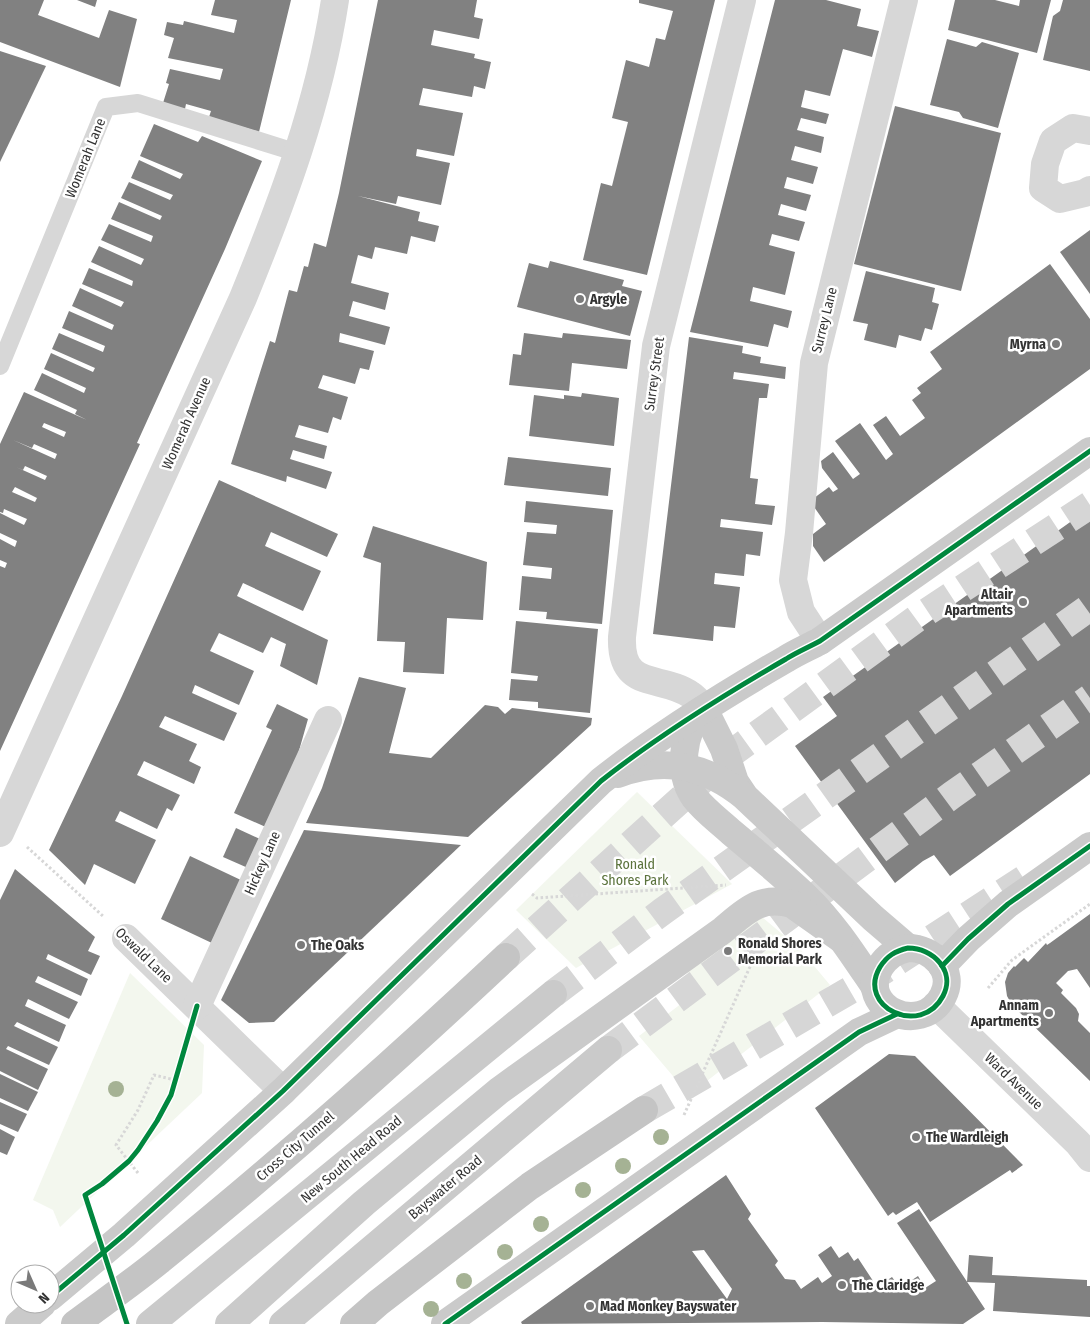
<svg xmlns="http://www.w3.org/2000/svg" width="1090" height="1324" font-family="'Fira Sans Condensed',sans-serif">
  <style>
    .green { fill: #f3f7ee }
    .building { fill: #818181; fill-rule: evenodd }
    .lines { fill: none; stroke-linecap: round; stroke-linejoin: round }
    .primary-tunnel { stroke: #d6d6d6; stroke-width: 28; stroke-dasharray: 28 14; stroke-linecap: butt }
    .highway-tunnel { stroke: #d6d6d6; stroke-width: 28; stroke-dasharray: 28 14; stroke-linecap: butt }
    .path { stroke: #d7d7d7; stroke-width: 3; stroke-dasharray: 2.5 2.5; stroke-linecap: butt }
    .lane { stroke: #d7d7d7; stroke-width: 18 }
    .street { stroke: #d7d7d7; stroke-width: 28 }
    .primary { stroke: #cacaca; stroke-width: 28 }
    .highway { stroke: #c4c4c4; stroke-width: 28 }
    .cycleway-casing { stroke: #fff; stroke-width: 8 }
    .cycleway { stroke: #00873e; stroke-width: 5 }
    .tree { fill: #a5b294 }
    .poi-dot { fill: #7a7a7a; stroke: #fff; stroke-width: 2 }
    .labels { text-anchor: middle; stroke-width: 5; stroke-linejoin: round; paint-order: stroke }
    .street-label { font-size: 14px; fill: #333; stroke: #fff }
    .poi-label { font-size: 14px; font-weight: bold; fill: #333; stroke: #fff; text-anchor: start }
    .park-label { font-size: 14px; fill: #5b733c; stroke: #fff }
  </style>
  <rect width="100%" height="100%" fill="#fff"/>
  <g class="green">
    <polygon points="637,792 732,884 576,968 516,910"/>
    <polygon points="762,917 800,949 830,985 689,1095 639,1036 699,990 686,971"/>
    <polygon points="130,973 204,1045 202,1093 60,1227 53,1210 33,1200"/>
  </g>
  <g class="building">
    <polygon points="0,0 44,0 38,15 99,38 109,10 137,19 120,87 0,42"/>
    <polygon points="77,0 97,0 95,7"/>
    <polygon points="215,0 291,0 259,132 209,117 211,111 186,104 185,109 163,103 169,84 166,83 170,69 220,80 223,69 168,58 174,38 164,35 167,22 183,25 184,21 234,33 237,20 211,15"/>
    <polygon points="378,0 477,0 474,17 483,19 479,39 434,30 431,45 475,54 474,58 491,62 485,89 474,86 472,97 423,88 419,105 463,113 454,156 417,149 416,156 450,163 441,205 398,196 396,204 358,196 420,212 418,221 439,226 435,242 411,236 407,254 375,247 372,259 358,255 351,283 389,293 385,310 353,301 349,316 390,327 385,345 340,333 339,342 374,351 369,370 360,368 355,384 323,375 318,388 348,397 341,420 333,417 328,433 299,425 295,437 327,446 324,459 293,450 290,459 332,472 326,489 287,476 286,482 231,464 270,341 275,343 289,290 297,292 304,266 308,267 314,243 326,247 339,193"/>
    <polygon points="639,0 715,0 647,275 583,260 601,183 612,186 628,122 612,118 626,60 649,67 656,38 665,40 673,11 639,3"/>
    <polygon points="775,0 826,0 861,9 857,26 879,31 872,57 843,49 830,96 805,90 801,107 829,114 826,124 801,118 797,130 824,137 821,153 795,146 791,160 818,167 813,184 787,177 784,188 811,195 806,211 781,204 778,215 805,222 799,241 772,234 769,245 795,252 785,295 753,287 750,301 792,311 788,328 774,324 768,347 690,332"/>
    <polygon points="955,0 995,0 1019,6 1020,0 1051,0 1037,53 948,30"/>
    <polygon points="1063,0 1090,0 1090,71 1043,60 1053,16 1060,11"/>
    <polygon points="947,39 976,47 982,42 1019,53 998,128 963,118 959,112 930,105"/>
    <polygon points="0,51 46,66 0,162"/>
    <polygon points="895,106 1001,133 961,291 854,264"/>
    <path d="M154,124L198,142L202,136L262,161L225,249L137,443L140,444L0,751V566L5,568L7,563L0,560V539L15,547L17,541L0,533V513L24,525L27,519L4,509L3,513L0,512V444L24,392L87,420L75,414L77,410L34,390L42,373L84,393L86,388L44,369L51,353L93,372L95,368L52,349L59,333L103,352L105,346L62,328L69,311L112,330L114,325L72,306L80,288L121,307L124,302L82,284L89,268L132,286L133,281L91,262L99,246L141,265L144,259L101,240L109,224L151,242L153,236L111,219L119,202L160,220L162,216L121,198L129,182L170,200L173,195L131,178L139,160L180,179L183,174L140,156ZM44,423L66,432L64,437L42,427ZM13,440L32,448L34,444L57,454L55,459ZM25,466L47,476L45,480L16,467L23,470ZM15,487L37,498L35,502L12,492Z"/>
    <polygon points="1090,230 1090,294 1060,252"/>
    <polygon points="550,261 624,280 622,286 642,291 630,336 517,307 529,263 548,268"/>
    <polygon points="1050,264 1090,319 1090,369 824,562 813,546 813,534 826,524 812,504 814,498 829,487 833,492 838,489 822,468 821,461 833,452 853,479 860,474 835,441 860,423 886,460 893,454 873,425 886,416 900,436 925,418 912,400 921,393 917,388 942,369 930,352"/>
    <polygon points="866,271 935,288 932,302 939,304 932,330 925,328 921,341 899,335 896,348 864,340 868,324 853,321"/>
    <polygon points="524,333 562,338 563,333 631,340 627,369 572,363 569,391 509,385 513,354 521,355"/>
    <polygon points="689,337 743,346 742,353 761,357 760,363 786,367 785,379 734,372 733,379 769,384 767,398 759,398 750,478 758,479 755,504 775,506 772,525 721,519 720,527 763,532 760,556 746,554 744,576 715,573 714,584 740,587 735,628 714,626 713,641 653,634"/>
    <polygon points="582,393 619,398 614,446 529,436 534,395 564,399 564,395 581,397"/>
    <polygon points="508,457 611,468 608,496 504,485"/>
    <polygon points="219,480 338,534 327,557 271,532 265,546 321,571 303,611 243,583 237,596 328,640 317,685 280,666 286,644 271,637 263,653 219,633 210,651 254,671 239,705 195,685 192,693 237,713 224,741 165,716 159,727 197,744 189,761 201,767 194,784 144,761 137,775 180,795 172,811 167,808 157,829 120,811 115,821 156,840 135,884 94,864 85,885 49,850 122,696"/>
    <polygon points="526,501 613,510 602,624 546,619 547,612 519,610 522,576 551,579 552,568 523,565 527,532 556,534 557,525 524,522"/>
    <polygon points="1090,508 1090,774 950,876 934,855 923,861 895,883 795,746 837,716 823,697"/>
    <polygon points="373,526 487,562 483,620 447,618 444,674 403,672 405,642 377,641 381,563 363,557"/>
    <polygon points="516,621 598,629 590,713 538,708 538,702 509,700 511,679 537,681 538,676 511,673"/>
    <polygon points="359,677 406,688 389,753 431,758 485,705 498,707 505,714 512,708 592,718 591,725 468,837 306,823 322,788"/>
    <polygon points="277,704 308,719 293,772 268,828 234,813 272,730 266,727"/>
    <polygon points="236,828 260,839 248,868 223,857"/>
    <polygon points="304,830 461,845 274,1022 249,1023 221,1000"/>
    <polygon points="190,856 243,881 214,944 161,919"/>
    <polygon points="15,869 95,937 88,951 100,956 91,975 48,954 46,959 88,979 81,996 38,976 35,982 78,1002 69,1019 28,999 25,1006 66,1025 59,1042 17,1022 14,1026 58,1047 49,1065 8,1046 6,1049 48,1069 38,1090 0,1071 0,900"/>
    <polygon points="1090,914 1090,988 1077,969 1068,971 1056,983 1063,990 1061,993 1076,1008 1079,1014 1078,1021 1090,1033 1090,1081 1012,1005 1007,996 1005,982 1008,973 1014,966 1015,967 1024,958 1028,962 1046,943 1047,945 1050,943"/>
    <polygon points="889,1054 915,1056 1023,1165 1012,1173 1010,1170 930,1222 917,1202 896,1215 893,1212 888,1216 815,1108"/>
    <polygon points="0,1074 38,1092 28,1111 0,1098"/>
    <polygon points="0,1102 27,1114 18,1132 0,1124"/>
    <polygon points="0,1129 15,1137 7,1155 0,1152"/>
    <path d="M726,1175L751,1214L748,1219L778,1261L775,1265L785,1279L795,1280L801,1289L818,1277L822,1283L832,1276L818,1255L831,1246L839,1258L848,1252L854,1261L858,1258L877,1287L892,1277L900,1288L918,1276L925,1288L936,1281L897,1223L919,1209L985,1309L963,1324L822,1322L522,1324L521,1322ZM704,1250L732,1289L727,1299L692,1251Z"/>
    <polygon points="969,1255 993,1257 992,1275 1087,1280 1087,1286 1090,1286 1090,1317 993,1311 995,1283 967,1282"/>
  </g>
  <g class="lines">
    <g class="primary-tunnel">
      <polyline points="553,994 663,911 1090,607"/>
      <polyline points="608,1050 952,795 1090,698"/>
    </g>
    <g class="highway-tunnel">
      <polyline points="506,957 732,753 916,619 1090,505"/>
      <polyline points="644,1110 878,974 1024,879"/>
    </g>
    <g class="path">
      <polyline points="27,847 104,917"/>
      <polyline points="532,894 537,898 726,885"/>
      <polyline points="988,988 1012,960 1090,904"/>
      <polyline points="684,1115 761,942"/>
      <polyline points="138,1173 116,1145 138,1110 154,1075 175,1080"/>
    </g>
    <polyline class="lane" points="0,366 106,107 138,103 298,153"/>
    <g class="street">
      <polyline points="1090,131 1073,128 1053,141 1045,164 1043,188 1060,199 1085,193 1090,190"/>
      <polyline points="820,641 801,612 793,580 799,533 814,363 904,0"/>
      <path d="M704,709C700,704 696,698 691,695C662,674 620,692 622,637L656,346L742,0"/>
      <path d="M0,833L243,298C283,200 319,105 335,0"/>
      <polyline points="126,938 283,1091"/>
      <polyline points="936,1005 1078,1143 1090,1158"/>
      <polyline points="197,1006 328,720"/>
    </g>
    <g class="primary">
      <polyline points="704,709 724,749 735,782 743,794"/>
      <path d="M703,710C682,731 677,773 695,798C705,811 719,821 731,832C756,853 782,874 806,897C833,923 854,956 875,987"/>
      <path d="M618,774C666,756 707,766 745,797L873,918L908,948"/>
      <path d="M908,948C933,948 956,971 943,996C921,1038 856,1007 880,967C887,956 895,951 908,948Z"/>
      <polyline points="942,966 968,939 1008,904 1090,846"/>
      <path d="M50,1297L124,1235L283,1091L601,781C659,735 722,696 786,659C797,652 809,647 820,641L1090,451"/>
      <polyline points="19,1324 42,1304"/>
      <polyline points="150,1324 553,994"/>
      <path d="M229,1324L364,1203L500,1090L723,930C746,911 760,895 792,904L840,938"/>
      <polyline points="283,1324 608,1050"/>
      <polyline points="445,1324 859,1032 897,1014"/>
    </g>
    <g class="highway">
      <path d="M75,1324C103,1303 132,1283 159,1261C279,1164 394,1062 506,957"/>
      <polyline points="354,1324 378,1303 530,1186 644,1110"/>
    </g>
    <g class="cycleway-casing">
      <g id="cycleway">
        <path d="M908,948C933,948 956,971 943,996C921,1038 856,1007 880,967C887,956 895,951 908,948Z"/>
        <polyline points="942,966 968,939 1008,904 1090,846"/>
        <path d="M50,1297L124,1235L283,1091L601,781C659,735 722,696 786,659C797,652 809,647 820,641L1090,451"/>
        <polyline points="127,1324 85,1195 102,1184 129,1161 138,1150 157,1121 171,1095 197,1006"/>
        <polyline points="445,1324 859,1032 897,1014"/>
      </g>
    </g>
    <use href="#cycleway" class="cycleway"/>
  </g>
  <g class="tree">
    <circle cx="116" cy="1089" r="8"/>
    <circle cx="661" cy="1137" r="8"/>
    <circle cx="623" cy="1166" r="8"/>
    <circle cx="583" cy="1190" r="8"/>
    <circle cx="541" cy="1224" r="8"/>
    <circle cx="505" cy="1252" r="8"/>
    <circle cx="464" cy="1281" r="8"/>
    <circle cx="431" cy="1309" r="8"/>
  </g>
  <g class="poi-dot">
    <circle cx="580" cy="299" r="5"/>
    <circle cx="1056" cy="344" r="5"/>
    <circle cx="1023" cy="602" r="5"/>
    <circle cx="301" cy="945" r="5"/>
    <circle cx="728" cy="951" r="5"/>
    <circle cx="1049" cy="1013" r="5"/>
    <circle cx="916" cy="1137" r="5"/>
    <circle cx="842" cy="1285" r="5"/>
    <circle cx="590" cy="1306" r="5"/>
  </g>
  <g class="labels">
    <g class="street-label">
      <text transform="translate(85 158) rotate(-68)" y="5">Womerah Lane</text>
      <text transform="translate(824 320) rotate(-76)" y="5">Surrey Lane</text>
      <text transform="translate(654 374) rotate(-82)" y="5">Surrey Street</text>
      <text transform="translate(186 423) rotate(-66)" y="5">Womerah Avenue</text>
      <text transform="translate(262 863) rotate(-66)" y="5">Hickey Lane</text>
      <text transform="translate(144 955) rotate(44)" y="5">Oswald Lane</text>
      <text transform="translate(1014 1081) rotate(44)" y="5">Ward Avenue</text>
      <text transform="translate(295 1146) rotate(-41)" y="5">Cross City Tunnel</text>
      <text transform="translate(351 1159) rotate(-40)" y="5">New South Head Road</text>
      <text transform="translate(445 1187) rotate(-40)" y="5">Bayswater Road</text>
    </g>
    <g class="poi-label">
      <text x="590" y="304">Argyle</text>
      <text x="1046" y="349" text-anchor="end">Myrna</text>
      <text x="1013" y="599" text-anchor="end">Altair<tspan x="1013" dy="16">Apartments</tspan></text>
      <text x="738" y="948">Ronald Shores<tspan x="738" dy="16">Memorial Park</tspan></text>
      <text x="311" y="950">The Oaks</text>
      <text x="1039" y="1010" text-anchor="end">Annam<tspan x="1039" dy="16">Apartments</tspan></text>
      <text x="926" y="1142">The Wardleigh</text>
      <text x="852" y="1290">The Claridge</text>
      <text x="600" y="1311">Mad Monkey Bayswater</text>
    </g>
    <g class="park-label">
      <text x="635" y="869">Ronald<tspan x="635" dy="16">Shores Park</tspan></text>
    </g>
  </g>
  <g transform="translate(35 1289) rotate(135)"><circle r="24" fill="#ffffff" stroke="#adadad"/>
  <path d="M0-4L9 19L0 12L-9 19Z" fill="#7a7a7a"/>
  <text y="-8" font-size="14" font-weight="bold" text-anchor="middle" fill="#333333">N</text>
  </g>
</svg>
